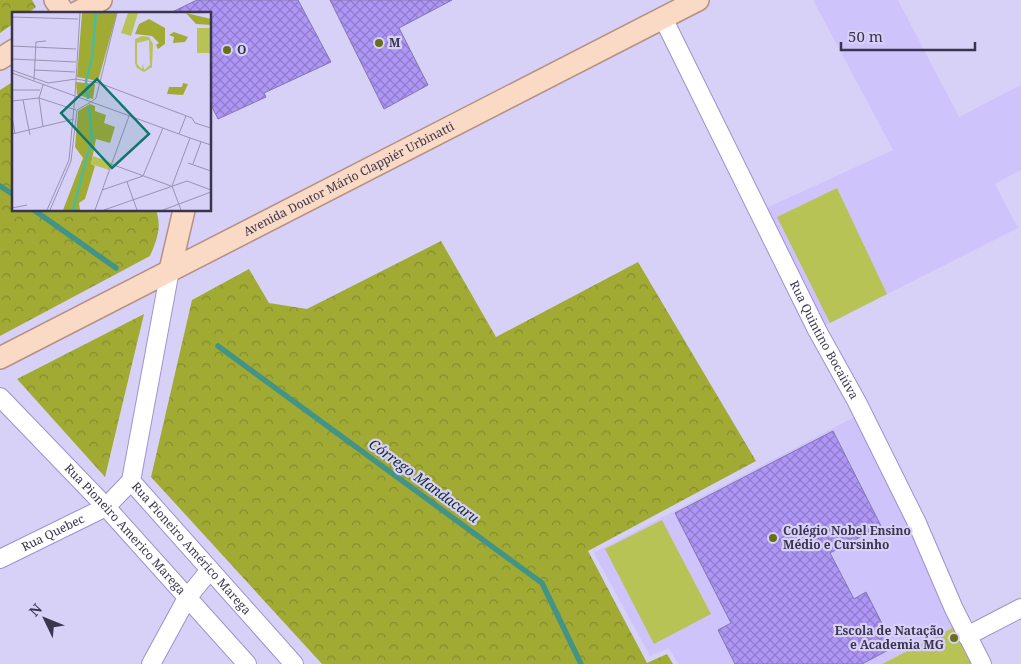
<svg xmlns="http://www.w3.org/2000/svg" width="1021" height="664" font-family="'Noto Serif',serif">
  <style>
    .built { fill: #cfc3fb }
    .forest { fill: url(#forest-crowns) }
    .pitch { fill: #b8c356 }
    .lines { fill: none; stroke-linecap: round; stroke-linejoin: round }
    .stream { stroke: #449387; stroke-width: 5.5 }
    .building { fill: url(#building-cross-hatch); stroke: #8476b1 }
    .minor-casing { stroke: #9e91cd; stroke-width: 20 }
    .major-casing { stroke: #b59082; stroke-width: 24 }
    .minor { stroke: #fff; stroke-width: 18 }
    .major { stroke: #fadac5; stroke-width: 21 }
    .poi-dot { fill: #686f16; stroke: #d8d1f7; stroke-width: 2 }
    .labels { text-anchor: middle; stroke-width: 4.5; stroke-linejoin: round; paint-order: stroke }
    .poi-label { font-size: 12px; font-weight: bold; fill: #3a344e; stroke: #d8d1f7; text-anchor: start }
    .street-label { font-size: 12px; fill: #3a344e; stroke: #d8d1f7 }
    .water-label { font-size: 14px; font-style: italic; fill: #152f28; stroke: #d8d1f7 }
    .inset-river { fill: none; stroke: #49bca0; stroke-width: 2.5 }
    .inset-road { fill: none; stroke: #9992b3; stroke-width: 1 }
    .view { fill: #0f766e; fill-opacity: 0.15; stroke: #0f766e; stroke-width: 2.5 }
    .inset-edge { fill: none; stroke: #3a344e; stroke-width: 2.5 }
  </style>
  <defs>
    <pattern id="forest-crowns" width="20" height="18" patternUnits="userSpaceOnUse" patternTransform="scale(1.25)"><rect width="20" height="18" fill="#a1ab34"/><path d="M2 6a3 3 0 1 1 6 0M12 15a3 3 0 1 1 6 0" fill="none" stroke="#848c2e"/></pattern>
    <pattern id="building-cross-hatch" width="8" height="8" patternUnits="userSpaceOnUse" patternTransform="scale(1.25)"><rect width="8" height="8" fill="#ae96f7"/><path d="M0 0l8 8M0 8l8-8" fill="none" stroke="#8f7bca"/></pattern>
  </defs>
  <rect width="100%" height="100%" fill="#d8d1f7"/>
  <g class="built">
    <polygon points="813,0 898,0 959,117 1021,85 1021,170 995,184 1018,228 818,329 760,211 893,150"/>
    <polygon points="860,414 966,621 882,664 678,664 669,648 650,656 594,553"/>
  </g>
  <g class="forest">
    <polygon points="0,0 32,0 36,7 27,14 14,14 14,23 0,33"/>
    <path d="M14,81V210H156C162,227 157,240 150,256L0,336V90Z"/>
    <polygon points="441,241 496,337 638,262 756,461 588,551 647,663 667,654 673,664 322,664 151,477 192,300 249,269 269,303 307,309"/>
    <polygon points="144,314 105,477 17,379"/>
  </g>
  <g class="pitch">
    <polygon points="837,188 887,294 830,323 777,217"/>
    <polygon points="662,520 711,614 654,644 605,549"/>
    <polygon points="966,621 988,664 882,664"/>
  </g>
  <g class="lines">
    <g class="stream">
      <polyline points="0,186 14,195"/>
      <polyline points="34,210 116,268"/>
      <polyline points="218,346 542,583 581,664"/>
    </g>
  </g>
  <g class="building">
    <polygon points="197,0 298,0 331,62 264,93 266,97 218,119 210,103 210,14 168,14"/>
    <polygon points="330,0 452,0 399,28 428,85 384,109"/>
    <polygon points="833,431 881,526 830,553 854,599 866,592 894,647 862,664 735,664 718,630 731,623 675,513"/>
  </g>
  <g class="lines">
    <g class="minor-casing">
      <g id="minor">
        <path id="s1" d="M663,18L817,330L857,402L917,523L954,609L982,664"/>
        <path id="s2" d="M170,270L131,481L294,664"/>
        <path id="s3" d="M0,397L106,507L247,664"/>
        <path id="s4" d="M0,559L106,507L131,481"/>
        <polyline points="967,636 1021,608"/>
        <polyline points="151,664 187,598 210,570"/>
      </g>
    </g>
    <g class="major-casing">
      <g id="major">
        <polyline points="55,0 65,14"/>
        <polyline points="74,14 101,0"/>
        <polyline points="0,59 14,50"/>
        <polyline points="170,270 184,210"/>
        <path id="s5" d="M0,358L698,0"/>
      </g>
    </g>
    <use href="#minor" class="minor"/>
    <use href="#major" class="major"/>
  </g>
  <g class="poi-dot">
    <circle cx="379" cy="43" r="5"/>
    <circle cx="227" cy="50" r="5"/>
    <circle cx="773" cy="538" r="5"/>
    <circle cx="954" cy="638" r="5"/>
  </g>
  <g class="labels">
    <g class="poi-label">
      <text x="389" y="47">M</text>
      <text x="237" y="54">O</text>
      <text x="783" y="535">Colégio Nobel Ensino<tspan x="783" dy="14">Médio e Cursinho</tspan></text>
      <text x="944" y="635" text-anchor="end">Escola de Natação<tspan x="944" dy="14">e Academia MG</tspan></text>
    </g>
    <g class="street-label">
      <text dy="4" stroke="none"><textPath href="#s5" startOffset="392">Avenida Doutor Mário Clappiér Urbinatti</textPath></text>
      <text dy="4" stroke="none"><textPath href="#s1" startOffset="360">Rua Quintino Bocaiúva</textPath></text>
      <text dy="4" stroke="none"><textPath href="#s3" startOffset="182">Rua Pioneiro Americo Marega</textPath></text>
      <text dy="4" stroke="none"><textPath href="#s4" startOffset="59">Rua Quebec</textPath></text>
      <text dy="4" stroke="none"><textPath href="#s2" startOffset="305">Rua Pioneiro Américo Marega</textPath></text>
    </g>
    <g class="water-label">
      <text transform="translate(424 481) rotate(36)" y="5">Córrego Mandacaru</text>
    </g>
  </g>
  <g transform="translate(12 12)">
    <rect width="199" height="199" fill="#d8d1f7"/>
    <path d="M70,1H105L86,69L65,65ZM174,1L199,7V13L184,12ZM137,7L153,16V32L146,37L144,33L147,31L140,24L123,22L127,12ZM162,20L176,25L173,30L161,31L162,25L157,23ZM64,70L83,72L81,87L65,83ZM171,71L176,72L171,83L155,82L157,75H170ZM78,92L83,94V99L94,103L92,111L103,115L98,131L84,127L79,152L83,154L73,187L67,191L68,198H51L71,146L63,135L66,99Z" fill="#a1ab34"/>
    <path d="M116,1H126L119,24L109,21ZM185,16H199V41H185ZM130,24L137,25L141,32L140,55L132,60L125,56L123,51V27ZM137,28L138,53L132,58L131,51L130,57L125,52V31ZM81,144L100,151L97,158L79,152Z" fill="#b8c356" fill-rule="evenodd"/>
    <path class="inset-river" d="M76,87L74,69L80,46L84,1M61,198L80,126L77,96"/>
    <path class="inset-road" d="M0,5L66,7M0,34L64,37M0,47L64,50M0,58L36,71L64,67L87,71L180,106L183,111L199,116M23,58L63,60M0,61L178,126L160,174L169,198M22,68L24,30L34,29M0,78H28M63,84L68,1M11,88L18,123M0,89L27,86L64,98M79,90L84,86L105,1M0,104L3,122M31,115L27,86L31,73M0,122L62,107M167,122L174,104M178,126L199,133M176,151L199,159M99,152L159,174M181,152L189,130M115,170L125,198M90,178L131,164L151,116M0,196L15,193M35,198L57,148L63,84M38,198L59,149L65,98L79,90M83,198L117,104M92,198L175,169L199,178M151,198L199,180"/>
    <path class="view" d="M85,67L137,122L100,156L49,101Z"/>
    <rect width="199" height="199" class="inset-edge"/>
  </g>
  <g transform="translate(45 619) rotate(313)" stroke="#d8d1f7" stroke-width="4" paint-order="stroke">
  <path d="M0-4L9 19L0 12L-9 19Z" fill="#3a344e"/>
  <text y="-8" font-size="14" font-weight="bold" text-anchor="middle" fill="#3a344e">N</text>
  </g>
  <path d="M841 42v8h134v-8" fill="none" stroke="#3a344e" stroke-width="2.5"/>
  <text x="848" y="42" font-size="15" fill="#3a344e" stroke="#d8d1f7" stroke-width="4" paint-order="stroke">50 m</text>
</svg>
